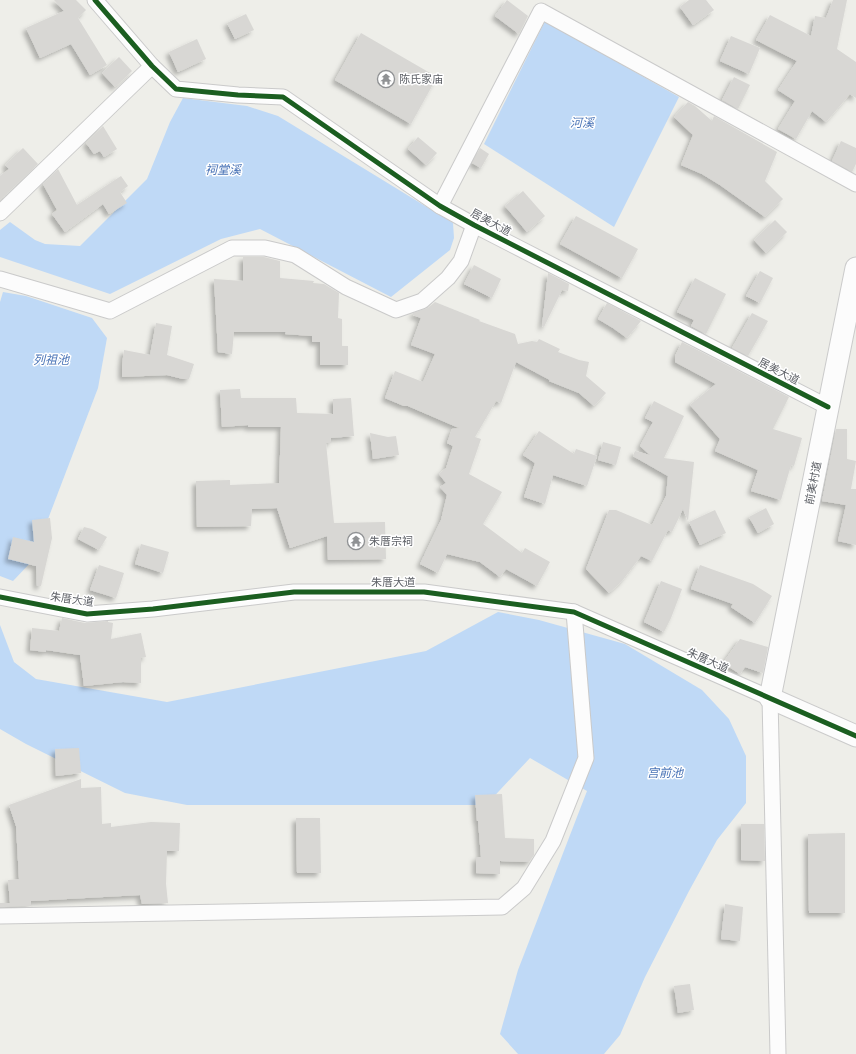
<svg xmlns="http://www.w3.org/2000/svg" width="856" height="1054" font-family="Figtree,'Noto Sans SC',sans-serif">
  <style>
    .water { fill: #bfd9f6 }
    .building { fill: #d8d7d4; filter: url(#shadow) }
    .lines { fill: none; stroke-linecap: round; stroke-linejoin: round }
    .street-casing { stroke: #cacaca; stroke-width: 17 }
    .secondary-casing { stroke: #cbcbcb; stroke-width: 23 }
    .street { stroke: #fcfcfc; stroke-width: 15 }
    .secondary { stroke: #fcfcfc; stroke-width: 21 }
    .cycleway-casing { stroke: #fff; stroke-width: 8 }
    .cycleway { stroke: #1b5e20; stroke-width: 5 }
    .labels { text-anchor: middle; stroke-width: 3; stroke-linejoin: round; paint-order: stroke }
    .poi-label { font-size: 11px; fill: #5e6167; stroke: #fff; text-anchor: start }
    .street-label { font-size: 11px; fill: #5e6167; stroke: #fff }
    .water-label { font-size: 12px; font-style: italic; fill: #4a74b7; stroke: #fff }
  </style>
  <defs>
    <filter id="shadow"><feDropShadow dx="-3.5" dy="3.5" stdDeviation="2" flood-color="#0004"/></filter>
  </defs>
  <rect width="100%" height="100%" fill="#eeeee9"/>
  <g class="water">
    <polygon points="545,21 679,97 614,227 484,144"/>
    <polygon points="183,98 247,106 278,116 453,223 454,238 450,250 391,297 260,229 221,239 110,294 0,257 0,230 10,222 35,240 45,244 80,246 147,179 170,122"/>
    <polygon points="3,292 26,296 92,318 107,338 98,388 32,561 13,581 0,576 0,302"/>
    <polygon points="498,612 539,620 625,644 702,690 729,719 746,756 746,803 717,840 689,891 645,977 620,1035 604,1054 518,1054 500,1034 518,970 587,791 530,758 486,805 187,805 125,793 26,744 0,729 0,625 14,662 36,679 167,702 426,651"/>
  </g>
  <g class="building">
    <polygon points="54,0 76,0 86,10 78,18 107,65 90,75 71,44 40,58 26,28 64,11"/>
    <polygon points="507,0 528,16 519,34 495,16"/>
    <polygon points="689,0 706,0 714,10 693,25 680,7"/>
    <polygon points="833,0 847,0 837,49 856,62 856,98 850,94 826,122 812,111 796,139 778,129 795,101 778,90 797,61 756,40 770,15 811,36 815,16 826,18"/>
    <polygon points="246,14 254,30 235,39 227,23"/>
    <polygon points="361,33 437,77 411,124 335,80"/>
    <polygon points="731,36 760,48 749,74 720,61"/>
    <polygon points="197,39 206,59 178,72 169,52"/>
    <polygon points="119,57 132,71 115,87 102,73"/>
    <polygon points="734,77 750,85 738,109 722,100"/>
    <polygon points="688,102 695,106 712,121 714,116 777,152 765,181 783,199 765,217 720,185 702,174 681,165 693,135 674,117"/>
    <polygon points="103,126 117,149 104,157 100,151 94,154 86,143"/>
    <polygon points="418,137 437,153 426,165 408,149"/>
    <polygon points="841,141 856,148 856,164 852,172 832,161"/>
    <polygon points="23,148 38,164 0,200 0,176 9,169 5,165"/>
    <polygon points="480,148 489,154 481,168 472,163"/>
    <polygon points="58,169 77,205 121,176 128,186 120,192 127,203 109,214 103,204 65,232 52,214 57,210 43,184"/>
    <polygon points="523,191 545,216 527,232 505,206"/>
    <polygon points="576,216 638,249 622,278 560,244"/>
    <polygon points="775,220 787,232 766,253 754,240"/>
    <polygon points="243,257 264,257 280,261 280,278 314,281 313,283 324,284 339,293 338,318 342,319 342,346 348,346 348,365 320,365 320,342 312,342 312,336 285,334 286,332 234,332 232,354 218,352 214,279 243,281"/>
    <polygon points="474,265 501,279 492,298 464,284"/>
    <polygon points="760,271 773,278 760,303 746,296"/>
    <polygon points="548,273 569,284 568,291 562,290 544,327 542,326"/>
    <polygon points="695,278 726,294 706,334 691,326 694,320 677,312"/>
    <polygon points="435,302 480,320 479,321 515,334 518,344 532,341 537,342 539,339 560,349 558,352 579,360 589,362 586,376 606,393 594,406 579,393 549,381 550,380 516,362 501,403 496,401 475,437 481,439 469,474 502,492 483,524 522,553 525,548 550,562 537,586 506,569 500,577 480,562 447,554 438,573 420,564 441,520 447,495 440,487 446,483 439,474 446,468 453,446 447,443 452,429 459,428 408,406 404,406 385,398 395,371 423,382 435,354 411,345 421,318 413,315 413,313 428,308"/>
    <polygon points="607,303 641,321 627,338 613,328 598,319"/>
    <polygon points="752,313 768,321 748,356 732,348"/>
    <polygon points="156,323 172,326 167,355 194,364 189,379 183,379 167,375 122,377 122,365 124,350 150,355"/>
    <polygon points="682,342 789,397 773,429 802,438 794,466 791,465 781,500 751,491 758,470 715,451 720,439 690,405 716,384 675,362 675,356"/>
    <polygon points="240,389 241,398 296,398 297,413 333,414 333,399 351,398 354,436 331,438 331,443 326,443 334,523 385,522 386,559 328,560 327,536 290,548 277,508 252,509 251,526 197,527 196,481 230,480 230,485 279,483 281,427 248,427 248,425 222,427 220,390"/>
    <polygon points="654,401 684,416 664,458 694,462 688,521 683,509 672,532 668,530 652,561 641,556 622,581 609,593 586,569 609,510 616,510 652,525 666,496 668,476 633,456 635,451 650,455 640,446 653,422 645,418"/>
    <polygon points="836,429 847,429 847,459 856,461 851,489 856,489 856,545 838,541 846,505 822,501"/>
    <polygon points="539,431 574,454 576,449 597,456 587,486 553,475 545,504 524,497 535,463 523,455"/>
    <polygon points="370,433 388,437 396,436 399,455 373,459"/>
    <polygon points="603,442 621,447 616,465 598,460"/>
    <polygon points="766,508 774,524 758,533 749,517"/>
    <polygon points="715,510 726,533 700,545 689,522"/>
    <polygon points="50,518 52,538 41,586 37,586 36,566 8,559 13,537 34,542 32,520"/>
    <polygon points="84,527 92,529 107,537 99,550 78,539"/>
    <polygon points="141,544 169,552 163,573 135,564"/>
    <polygon points="99,565 124,573 116,598 90,590"/>
    <polygon points="700,565 753,584 772,596 755,623 731,607 733,604 691,589"/>
    <polygon points="661,581 682,589 671,618 664,632 644,622"/>
    <polygon points="62,618 85,623 108,621 108,622 113,623 111,639 141,633 146,657 141,658 141,683 123,682 84,686 80,655 46,650 46,652 30,650 32,628 59,631"/>
    <polygon points="740,639 768,647 763,673 745,667 740,674 723,663"/>
    <polygon points="79,748 81,773 56,776 55,749"/>
    <polygon points="81,779 81,788 101,787 102,824 111,823 111,827 151,822 180,823 179,851 167,851 166,884 168,903 142,904 140,895 31,901 31,906 0,907 0,903 10,903 8,880 19,879 16,826 9,805"/>
    <polygon points="502,794 505,838 534,839 534,855 529,862 500,861 500,874 476,873 476,857 481,857 478,821 477,821 475,795"/>
    <polygon points="296,818 320,818 321,873 297,873"/>
    <polygon points="741,824 764,824 765,861 741,860"/>
    <polygon points="845,833 845,913 809,913 808,834"/>
    <polygon points="725,904 743,907 740,941 721,939"/>
    <polygon points="690,984 694,1010 678,1013 674,986"/>
  </g>
  <g class="lines">
    <g class="street-casing">
      <g id="street">
        <polyline points="95,0 152,66 176,89 238,95 283,97 440,206 474,225 828,407"/>
        <polyline points="440,206 541,11 856,184"/>
        <polyline points="0,213 152,66"/>
        <polyline points="0,279 110,311 232,248 265,248 295,255 346,287 396,310 422,301 448,278 461,261 474,225"/>
        <polyline points="0,597 87,614 153,609 294,592 424,592 574,612 770,698 778,1054"/>
        <polyline points="0,916 502,907 524,888 553,841 586,758 574,612"/>
      </g>
    </g>
    <g class="secondary-casing">
      <polyline id="secondary" points="856,268 770,698 856,736"/>
    </g>
    <use href="#street" class="street"/>
    <use href="#secondary" class="secondary"/>
    <g class="cycleway-casing">
      <g id="cycleway">
        <polyline points="95,0 152,66 176,89 238,95 283,97 440,206 474,225 828,407"/>
        <polyline points="0,597 87,614 153,609 294,592 424,592 574,612 856,736"/>
      </g>
    </g>
    <use href="#cycleway" class="cycleway"/>
  </g>
  <defs>
    <g id="temple-ring" transform="scale(0.9)"><circle r="9.5" fill="#fff" stroke="#909294" stroke-width="1.5"/><path d="M0-6L5-2H3V0L6.5 2.5H4V6H1.5V3h-3V6H-4V2.5H-6.5L-3 0V-2H-5Z" fill="#909294"/></g>
  </defs>
  <g fill-rule="evenodd">
    <use href="#temple-ring" x="386" y="79"/>
    <use href="#temple-ring" x="356" y="541"/>
  </g>
  <g class="labels">
    <g class="poi-label">
      <text x="399" y="83">陈氏家庙</text>
      <text x="369" y="545">朱厝宗祠</text>
    </g>
    <g class="street-label">
      <text transform="translate(491 222) rotate(28)" y="4">居美大道</text>
      <text transform="translate(779 371) rotate(27)" y="4">居美大道</text>
      <text transform="translate(813 483) rotate(-79)" y="4">前美村道</text>
      <text x="393" y="586">朱厝大道</text>
      <text transform="translate(72 599) rotate(8)" y="4">朱厝大道</text>
      <text transform="translate(708 660) rotate(24)" y="4">朱厝大道</text>
    </g>
    <g class="water-label">
      <text x="582" y="127">河溪</text>
      <text x="223" y="174">祠堂溪</text>
      <text x="51" y="364">列祖池</text>
      <text x="665" y="777">宫前池</text>
    </g>
  </g>
</svg>
